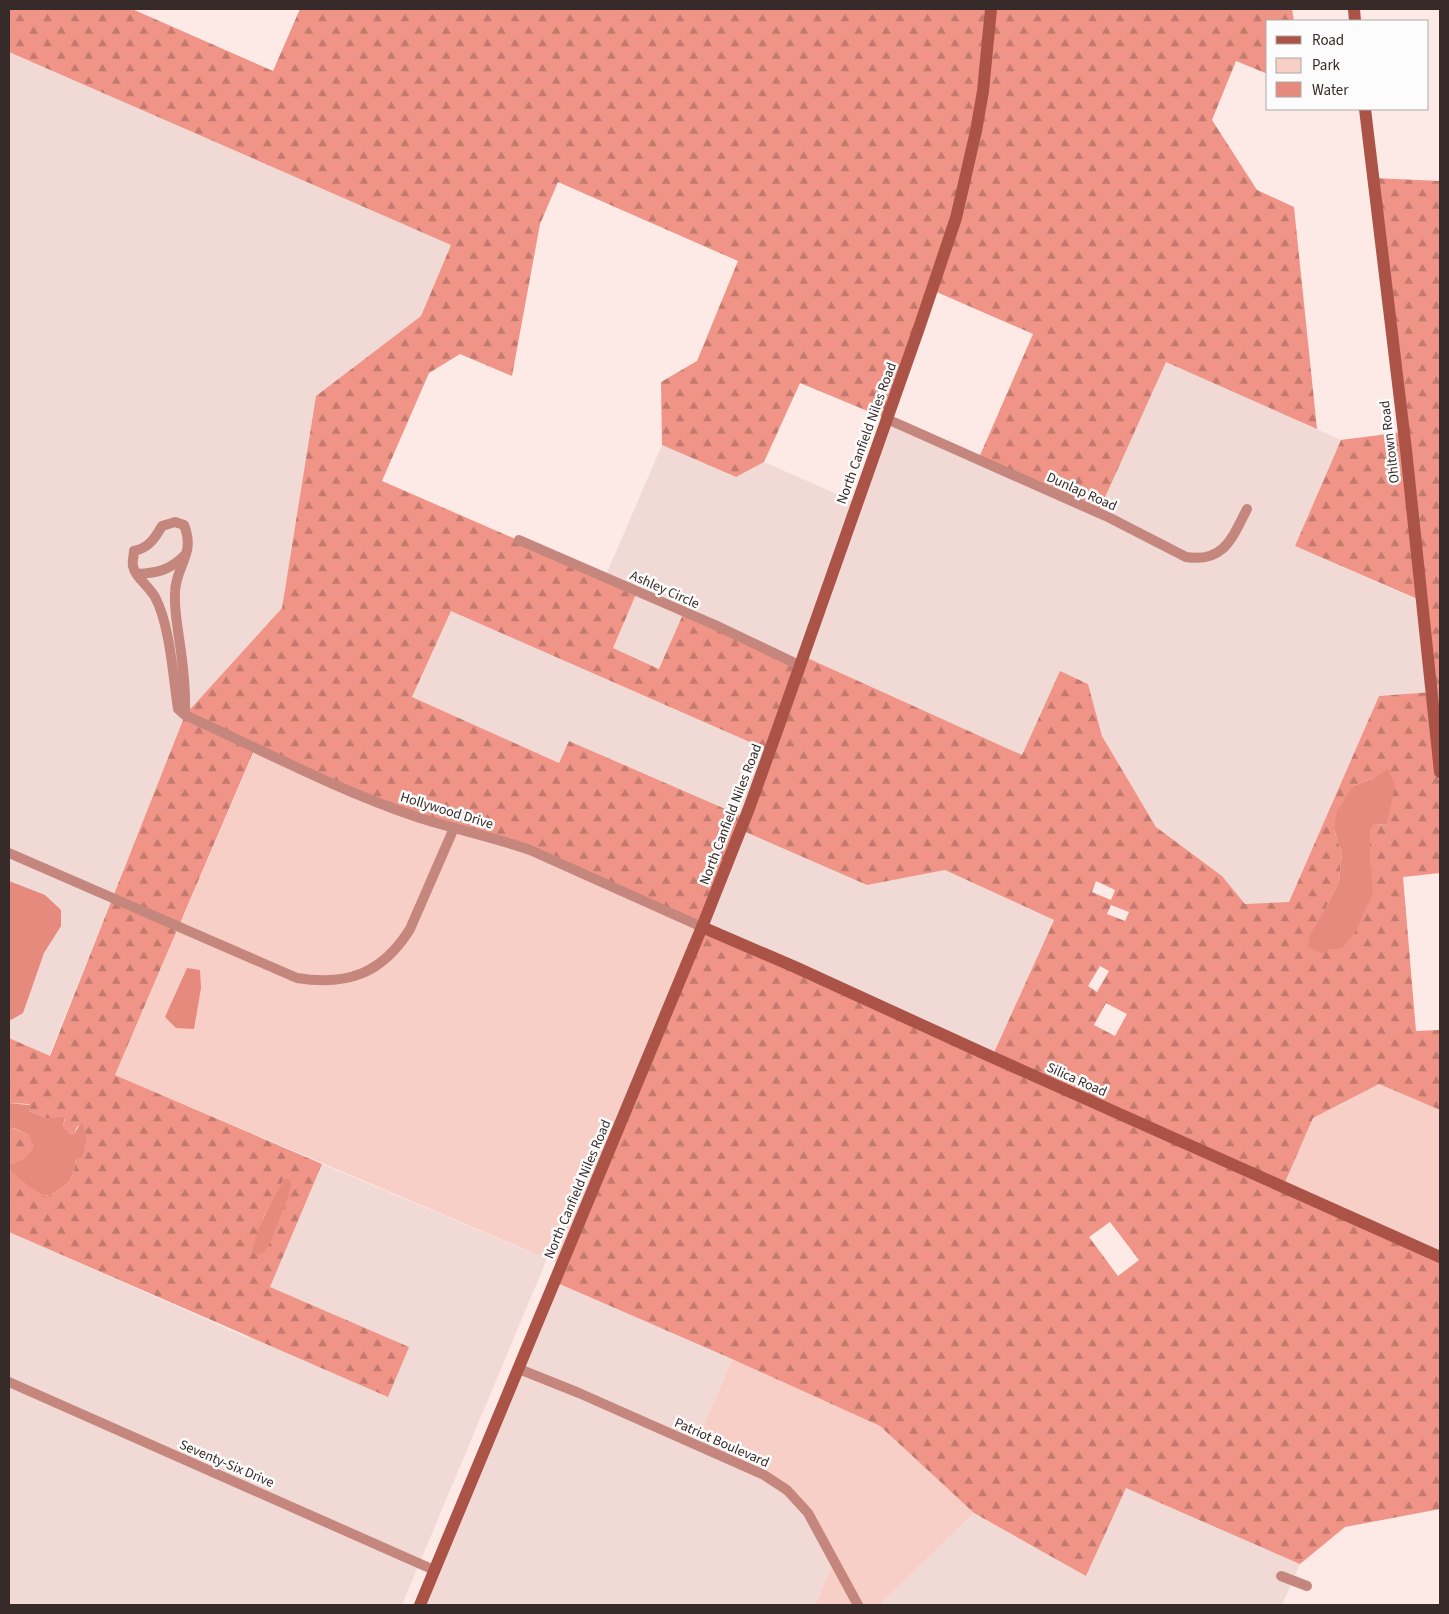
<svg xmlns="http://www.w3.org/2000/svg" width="1449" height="1614" font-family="'Source Sans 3',sans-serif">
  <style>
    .built { fill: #f1dad5 }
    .green { fill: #f7cfc7 }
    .forest { fill: url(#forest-firs); fill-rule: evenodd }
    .water { fill: #e58a7c }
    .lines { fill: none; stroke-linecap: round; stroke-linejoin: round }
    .street { stroke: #c5877d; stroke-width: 10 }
    .secondary { stroke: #ab5347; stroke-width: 12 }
    .labels { text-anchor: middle; stroke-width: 5; stroke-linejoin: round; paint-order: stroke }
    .street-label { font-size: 14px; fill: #372b29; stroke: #fcfcfc }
  </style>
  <defs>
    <pattern id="forest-firs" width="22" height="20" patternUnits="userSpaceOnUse" patternTransform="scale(1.25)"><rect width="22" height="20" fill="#ef9486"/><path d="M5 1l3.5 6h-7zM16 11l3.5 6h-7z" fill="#c2796e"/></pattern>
  </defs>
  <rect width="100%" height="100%" fill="#fdeae6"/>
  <g class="built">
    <polygon points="9,52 451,245 421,316 316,396 282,608 185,716 49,1056 9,1038"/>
    <polygon points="1166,361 1341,440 1295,546 1422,602 1432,692 1379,696 1289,902 1245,904 1222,876 1156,827 1102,736 1088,684 1060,672 1022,755 803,656 799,665 684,613 660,669 613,648 637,592 605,577 662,445 735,477 764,462 857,503 887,419 1098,513"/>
    <polygon points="451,611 770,751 746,818 569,741 559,763 412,697"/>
    <polygon points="741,830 866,885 945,870 1054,920 992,1057 702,927"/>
    <polygon points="322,1164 547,1259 402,1605 9,1605 9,1232 248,1338"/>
    <polygon points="555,1282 732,1359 696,1445 764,1475 796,1499 834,1561 815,1605 427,1605 434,1570"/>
    <polygon points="1126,1487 1300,1564 1282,1605 879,1605 974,1513 1086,1576"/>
  </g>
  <g class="green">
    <polygon points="256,747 505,841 702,927 562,1265 115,1075"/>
    <polygon points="1379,1084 1440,1110 1440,1257 1283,1187 1313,1118"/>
    <polygon points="732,1359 880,1426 974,1513 879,1605 815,1605 834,1561 817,1528 787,1490 696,1445"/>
  </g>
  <path class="forest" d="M9,9H132L273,71L300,9H1292L1294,21H1268V74L1236,61L1212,120L1257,190L1294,207L1317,429L1166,362L1098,513L978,460L1033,334L932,290L887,419L800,383L764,462L736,477L662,445L661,382L697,361L738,261L558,182L540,224L512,376L460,354L429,373L382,481L637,592L613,648L659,669L684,612L799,665L803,656L1022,755L1060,671L1088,684L1102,736L1156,827L1222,876L1245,904L1289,902L1379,696L1432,692L1422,601L1295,546L1341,440L1403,432L1373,178L1440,181V873L1403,877L1416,1031L1440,1030V1110L1379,1084L1313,1118L1283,1187L1440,1257V1509L1345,1527L1300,1564L1126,1488L1086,1576L974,1513L880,1426L732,1359L555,1282L702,927L530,850L416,817L255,748L115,1075L322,1164L270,1287L409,1347L388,1397L9,1232V1127C17,1128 22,1134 31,1135L33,1148L23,1159L11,1165L21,1179L46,1196H49C70,1183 72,1183 76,1159L81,1157C88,1144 87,1138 82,1124L77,1127L74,1134L67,1133L63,1126L65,1118H46L29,1111V1104L9,1103V1038L50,1056L185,715L282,608L316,396L421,316L451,245L9,52ZM451,611L770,751L746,818L569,741L559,763L412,697ZM1374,778L1387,824L1374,825L1370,831V859L1341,949H1330L1326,908L1339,881L1342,853L1334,829L1353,786ZM741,830L867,885L945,870L1054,920L992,1057L702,927ZM1096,881L1115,890L1111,900L1092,892ZM1111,905L1129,912L1125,921L1107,914ZM1100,966L1109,971L1097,992L1088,986ZM1106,1003L1127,1014L1115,1036L1094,1025ZM284,1179L292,1187L283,1207L252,1251L264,1216ZM1110,1222L1139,1260L1118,1276L1089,1237Z"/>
  <g class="water">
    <polygon points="1388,769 1395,785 1387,824 1374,825 1370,831 1370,859 1373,892 1356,931 1341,949 1330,949 1324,954 1308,947 1310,935 1326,908 1339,881 1342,853 1334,829 1337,811 1353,786 1374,778"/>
    <polygon points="9,881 45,895 61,910 61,926 44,953 23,1013 11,1020 9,1019"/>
    <polygon points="187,968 200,970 201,988 194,1029 176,1028 165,1017"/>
    <path d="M9,1103L29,1105V1111L46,1118L65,1117L63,1126L68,1133L74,1134L81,1123L83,1124C87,1138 88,1145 81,1158L76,1159C72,1183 70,1183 49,1196C36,1194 21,1179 11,1171L10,1165L23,1159L33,1148L30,1135C22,1134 16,1126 9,1128Z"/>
    <path d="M284,1179L290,1180L292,1187L269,1245L264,1253L254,1254L252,1251C258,1225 271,1202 284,1179Z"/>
  </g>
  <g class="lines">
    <g class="street">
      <path d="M887,419L1110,518L1186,557C1224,563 1232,538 1247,509"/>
      <path d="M175,522L184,525C196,554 176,565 175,592C174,608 177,623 179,638C183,664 186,689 185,715L178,709C173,676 170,625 155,597C149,586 135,577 133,566C132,561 134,555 134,551C149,548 155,538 162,526Z"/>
      <polyline points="519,540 715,625 799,665"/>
      <path d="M137,574C158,573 170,570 185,555"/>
      <path d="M185,715C262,750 337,790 417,817C454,829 493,837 530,850L702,927"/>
      <path d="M9,853L297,978C347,986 382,974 410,929L454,828"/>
      <polyline points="519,1369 579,1393 764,1475 787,1490 808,1513 858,1605"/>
      <polyline points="9,1382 434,1570"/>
      <polyline points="1281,1576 1307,1586"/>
    </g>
    <g class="secondary">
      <polyline points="1354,9 1355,21"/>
      <polyline points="1365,109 1406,450 1440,772"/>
      <polyline points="702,927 795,967 983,1053 1440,1257"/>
      <polyline points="420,1605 702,927 748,811 778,728 919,328 956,218 976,131 983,91 991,9"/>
    </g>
  </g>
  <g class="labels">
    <g class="street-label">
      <text transform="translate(866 433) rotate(-70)" y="5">North Canfield Niles Road</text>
      <text transform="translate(1389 442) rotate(-97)" y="5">Ohltown Road</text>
      <text transform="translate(1082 491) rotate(24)" y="5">Dunlap Road</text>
      <text transform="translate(665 589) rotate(24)" y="5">Ashley Circle</text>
      <text transform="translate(447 810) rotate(17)" y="5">Hollywood Drive</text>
      <text transform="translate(730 814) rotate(-69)" y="5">North Canfield Niles Road</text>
      <text transform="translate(1077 1079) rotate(24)" y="5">Silica Road</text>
      <text transform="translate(577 1189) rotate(-67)" y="5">North Canfield Niles Road</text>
      <text transform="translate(722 1442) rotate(24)" y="5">Patriot Boulevard</text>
      <text transform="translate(227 1463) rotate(23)" y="5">Seventy-Six Drive</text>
    </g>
  </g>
  <rect width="1449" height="1614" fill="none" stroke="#372b29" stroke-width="20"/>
  <rect x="1266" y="20" width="162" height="90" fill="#fcfcfc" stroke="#ada8a8"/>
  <rect x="1276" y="36" width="25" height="8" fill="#ab5347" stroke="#ada8a8"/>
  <text x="1312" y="45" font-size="15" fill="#372b29">Road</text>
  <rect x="1276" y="58" width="25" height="15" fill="#f7cfc7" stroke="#ada8a8"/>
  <text x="1312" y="70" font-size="15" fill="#372b29">Park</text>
  <rect x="1276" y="82" width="25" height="15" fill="#e58a7c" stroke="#ada8a8"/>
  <text x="1312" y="95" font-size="15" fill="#372b29">Water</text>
</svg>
